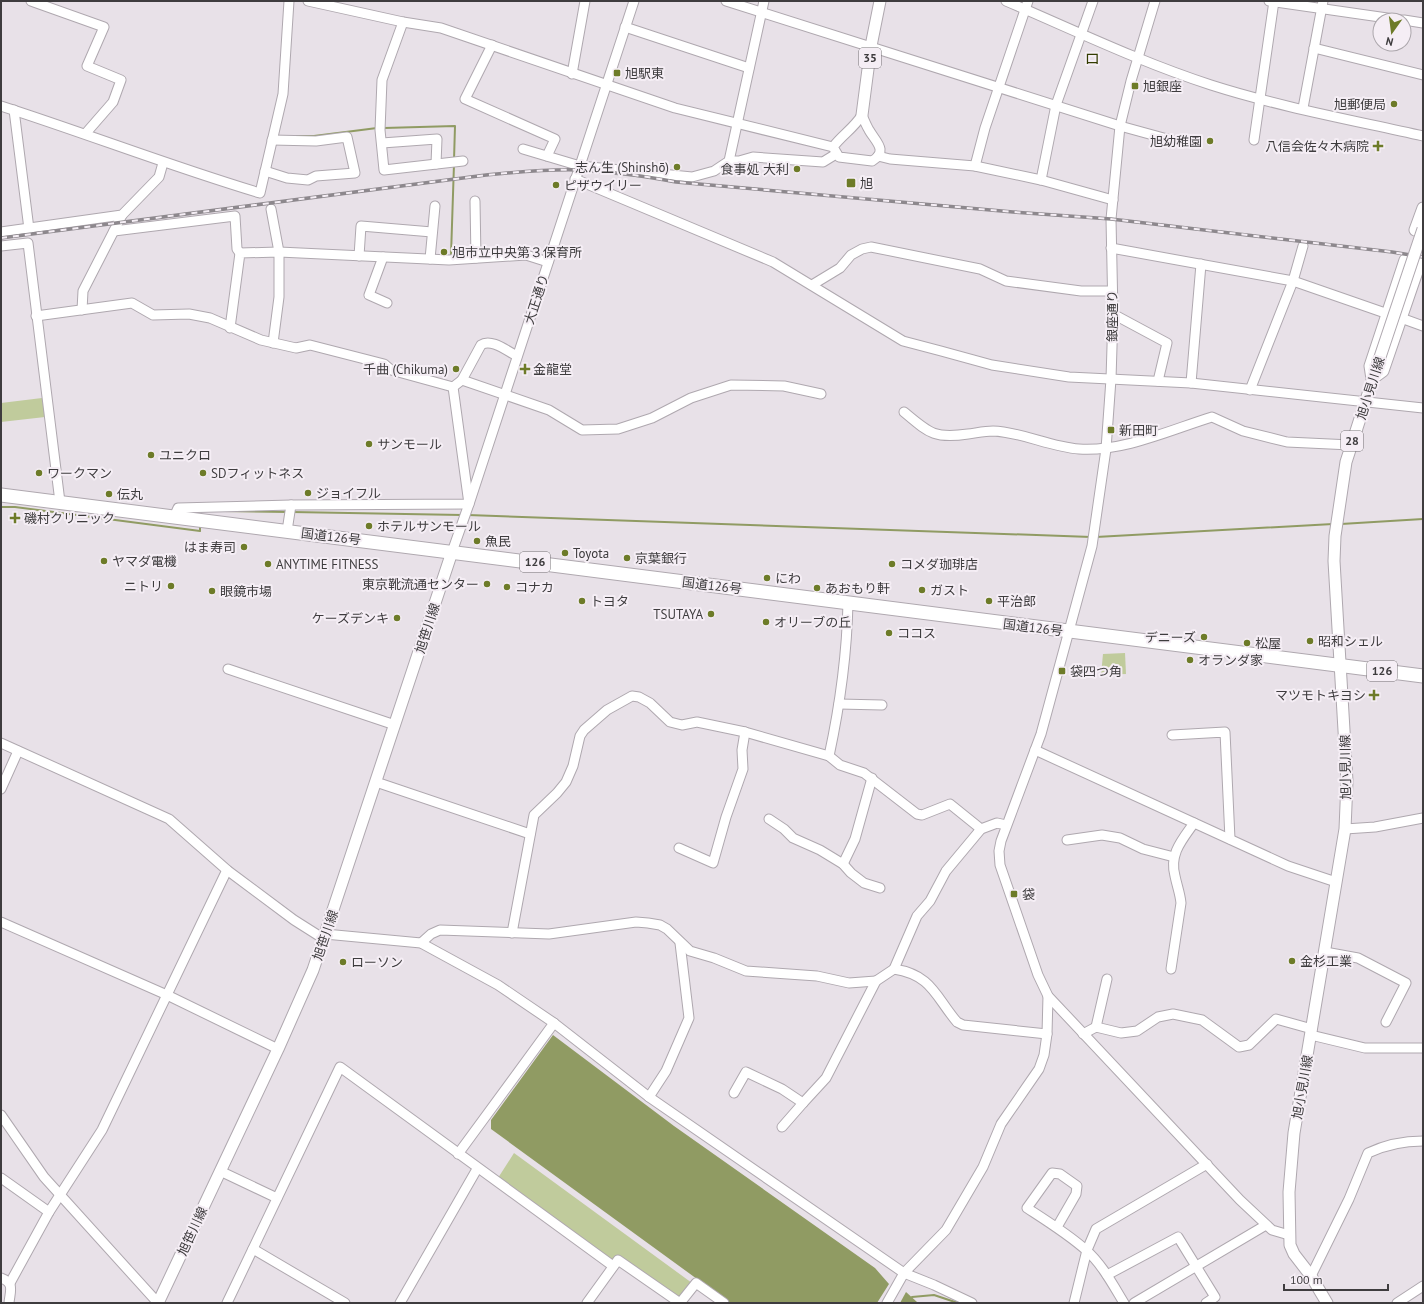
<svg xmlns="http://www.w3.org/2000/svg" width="1424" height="1304" font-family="'PT Sans','Noto Sans JP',sans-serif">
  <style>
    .green { fill: #c0cb9c }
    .water { fill: #909b63 }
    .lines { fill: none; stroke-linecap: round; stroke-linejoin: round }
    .stream { stroke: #909b63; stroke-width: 2 }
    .minor-casing { stroke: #afa8af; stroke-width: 11 }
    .major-casing { stroke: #afa8af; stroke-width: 13 }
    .highway-casing { stroke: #afa8af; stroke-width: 15 }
    .minor { stroke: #fff; stroke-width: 9 }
    .major { stroke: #fff; stroke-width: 11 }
    .highway { stroke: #fff; stroke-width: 13 }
    .rail-casing { stroke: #8d888d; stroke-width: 3.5 }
    .rail { stroke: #f5eef5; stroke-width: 2; stroke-dasharray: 6; stroke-linecap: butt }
    .major-bridge-casing { stroke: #afa8af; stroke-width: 13; stroke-linecap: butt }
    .major-bridge { stroke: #fff; stroke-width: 11 }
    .poi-dot { fill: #6d7b28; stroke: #f5eef5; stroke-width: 1.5 }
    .labels { text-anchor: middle; stroke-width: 4; stroke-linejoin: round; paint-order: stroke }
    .shield { fill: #f5eef5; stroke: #757175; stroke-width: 1 }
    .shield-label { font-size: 12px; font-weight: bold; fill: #3e3c3e }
    .poi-label { font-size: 13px; fill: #3e3c3e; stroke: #f5eef5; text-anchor: start }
    .street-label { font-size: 13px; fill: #3e3c3e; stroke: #f5eef5 }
    .quarter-label { font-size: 15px; fill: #333c00; stroke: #f5eef5 }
  </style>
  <rect width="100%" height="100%" fill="#e8e1e8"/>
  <g class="green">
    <polygon points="42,398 45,417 1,422 1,403"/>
    <polygon points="1125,653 1126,674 1101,675 1103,654"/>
    <polygon points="514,1153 692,1283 679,1299 670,1292 612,1263 498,1178"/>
  </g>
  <g class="water">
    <polygon points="553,1035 674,1126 875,1268 889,1284 877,1303 730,1303 491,1129 491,1120"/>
    <polygon points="906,1292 917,1302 918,1303 900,1303"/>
  </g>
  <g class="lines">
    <g class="stream">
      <polyline points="384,128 455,126 454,160"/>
      <polyline points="290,136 314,136 377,128"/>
      <polyline points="451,255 454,164"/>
      <polyline points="1,507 15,507 200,531 200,526"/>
      <polyline points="224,511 288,512"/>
      <polyline points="292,512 462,515"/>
      <polyline points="468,515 1091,537"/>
      <polyline points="1341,524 1423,519"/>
      <polyline points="1096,537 1333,524"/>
      <polyline points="912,1297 934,1295 958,1303"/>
    </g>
    <g class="minor-casing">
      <g id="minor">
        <polyline points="31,1 104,27 87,66 121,80 113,102 86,133"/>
        <polyline points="308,1 403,22 441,28 675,108 833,147"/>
        <polyline points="726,1 1120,126 1171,140"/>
        <path d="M1006,1C1074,30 1140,62 1211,85C1280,107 1352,120 1423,136"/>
        <polyline points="1155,1 1131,81 1120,126 1111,219 1113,314 1111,379 1106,449 1092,546 1041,734 1001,841 999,851 1000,865 1038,975 1048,996 1240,1200 1272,1230 1289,1235"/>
        <polyline points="1269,1 1401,20"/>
        <polyline points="1404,20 1423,23"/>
        <polyline points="403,22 382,80 380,130 384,170 463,161"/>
        <polyline points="625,27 749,68"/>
        <polyline points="492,45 465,99 555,139 547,156"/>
        <polyline points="1314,48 1423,75"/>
        <polyline points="572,74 585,1"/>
        <path d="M1,106C88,134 173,167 260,193L283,94L289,1"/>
        <polyline points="1303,108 1323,1"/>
        <polyline points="14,110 29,229"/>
        <path d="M862,115C864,120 866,125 869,130C875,141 889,151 872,161L839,157L833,147C842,135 854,128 862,115Z"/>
        <polyline points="1254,140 1274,1"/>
        <polyline points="382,143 437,139 436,164"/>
        <polyline points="523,149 580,166 692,177 714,171 729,161 764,1"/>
        <polyline points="878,156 890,159 975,166 1041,180 1113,200"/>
        <polyline points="729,161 739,161 753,157 823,162 836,154"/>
        <polyline points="975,166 985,128 1028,1"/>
        <polyline points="265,171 287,178 308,180 316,176 355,173 347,137 316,141 272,140"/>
        <polyline points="575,179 773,262 903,341 941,351 992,365 1069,377 1191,383 1423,408"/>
        <polyline points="1041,180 1056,105 1093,1"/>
        <polyline points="475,201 476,258"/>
        <polyline points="271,209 279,252 279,297 273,343"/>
        <polyline points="114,231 235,216 237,249 240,253"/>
        <polyline points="1,232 122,215 159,177 163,163"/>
        <polyline points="1,246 28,243 60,502"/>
        <polyline points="1111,248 1293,281 1388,314"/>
        <polyline points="359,256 361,226 432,232"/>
        <polyline points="383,257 369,295 387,303"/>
        <polyline points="430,259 435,206"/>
        <polyline points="812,285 840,268 851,255 862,249 871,247 980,269 1006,281 1081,291 1112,291"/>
        <polyline points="82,310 83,291 122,215"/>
        <polyline points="1113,314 1167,343 1158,381"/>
        <polyline points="36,316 132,303 153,315 189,314 210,318 261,340 296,348 310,345 384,364 391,370 453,387"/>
        <polyline points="1401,318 1423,326"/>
        <polyline points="230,328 240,253 279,252 449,260 526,255 548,262"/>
        <polyline points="462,380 549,410 582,430 618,429 652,418 691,398 731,385 784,386 821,394"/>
        <polyline points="1191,383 1201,264"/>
        <polyline points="1250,390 1293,281 1303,246"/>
        <path d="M904,412C929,433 934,439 968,434C976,433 985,431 993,431C1022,432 1050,447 1079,449C1123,452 1170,430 1212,417L1243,431L1287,442L1351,445"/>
        <path d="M174,517L178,508L291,505L469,504L453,387L462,380L481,345C491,338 507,351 517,356"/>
        <polyline points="287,531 291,505"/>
        <polyline points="452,552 469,504 634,1"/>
        <polyline points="228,669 395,725"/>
        <polyline points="839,704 882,705"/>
        <polyline points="1172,735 1225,732 1230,839"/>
        <polyline points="1,743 169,819 227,870 294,920 324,939"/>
        <polyline points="1035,750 1288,866 1336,882"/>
        <path d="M829,756C840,705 847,654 848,602"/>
        <polyline points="376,782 530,834"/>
        <polyline points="1,789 18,751"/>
        <polyline points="769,819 784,829 793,838 820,850 843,864 851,873 864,883 880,888"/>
        <polyline points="1345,829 1375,827 1423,818"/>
        <polyline points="1067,840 1102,835 1120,838 1143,849 1174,857"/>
        <polyline points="679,848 713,863 726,817 743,769 742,750 745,732"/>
        <polyline points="843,864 855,839 872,778"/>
        <polyline points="1,922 167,995 278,1049"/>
        <polyline points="512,933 534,815 557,793 566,782 573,766 580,736 584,730 607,710 632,696 639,697 650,703 670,722 682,725 697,722 745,732 829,756 840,765 864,773 917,814 922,815 950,804 981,829"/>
        <polyline points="325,934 421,943 498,985 554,1023 649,1097 904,1273 934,1285 972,1303"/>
        <polyline points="421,943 431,934 440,930 549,934 636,922 648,923 660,925 667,929 690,951 714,958 746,971 817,976 849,983 876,981"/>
        <polyline points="1325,952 1358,958 1406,983 1386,1022"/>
        <path d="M894,969C932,975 935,996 957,1022L963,1025L1047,1034"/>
        <path d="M1171,969L1181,903C1180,893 1177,886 1175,876C1169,854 1182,840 1194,823"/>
        <polyline points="1096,1027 1107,979"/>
        <polyline points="1083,1034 1096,1027 1121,1033 1137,1031 1158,1017 1173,1014 1202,1020 1239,1047 1249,1045 1276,1019 1312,1029"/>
        <polyline points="1311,1035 1365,1048 1423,1048"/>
        <polyline points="734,1093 746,1072 782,1089 803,1103 782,1127"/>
        <polyline points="649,1097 666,1071 689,1018 680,943"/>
        <polyline points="803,1103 826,1078 876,981 894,969 917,916 930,901 946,871 981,829 997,823 1006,825"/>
        <polyline points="1,1115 44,1177 158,1303"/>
        <polyline points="458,1154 554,1023"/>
        <polyline points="220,1171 277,1198"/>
        <polyline points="1,1178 49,1212"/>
        <path d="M1057,1227L1076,1194L1077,1186L1060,1174L1052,1173L1027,1208C1047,1221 1068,1234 1086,1250C1102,1264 1113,1285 1124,1303"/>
        <polyline points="253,1249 345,1303"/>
        <polyline points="1107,1275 1178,1237 1215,1297 1206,1303"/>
        <path d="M1311,1276L1349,1199L1368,1153C1387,1144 1403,1141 1423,1141"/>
        <path d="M1,1278C15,1283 10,1291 9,1303"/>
        <polyline points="10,1283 49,1212 102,1130 227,870"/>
        <polyline points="227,1303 340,1067 613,1266"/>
        <polyline points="400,1303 477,1169"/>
        <polyline points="587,1303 618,1260 680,1303"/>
        <polyline points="680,1303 696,1283 724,1303"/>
        <polyline points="887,1303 904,1273 946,1230 983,1167 1001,1124 1039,1069 1044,1055 1047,1034 1048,996"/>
        <polyline points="1074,1303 1087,1250 1096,1229 1207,1164"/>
        <polyline points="1134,1303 1266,1225"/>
        <polyline points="1397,1303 1423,1286"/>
      </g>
    </g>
    <g class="major-casing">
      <g id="major">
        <polyline points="862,115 871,46 880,1"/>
        <polyline points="1423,208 1415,230 1423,233"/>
        <polygon points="1405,260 1420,263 1383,371 1372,379 1370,366"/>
        <polyline points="158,1303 278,1049 313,970 452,552"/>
        <polyline points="1327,1303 1311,1276 1294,1254 1290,1245 1289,1192 1294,1133 1345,829 1347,781 1334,561 1335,536 1346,462 1377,366"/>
      </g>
    </g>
    <g class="highway-casing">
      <polyline id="highway" points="1,495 1423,676"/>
    </g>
    <use href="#minor" class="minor"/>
    <use href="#major" class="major"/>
    <use href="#highway" class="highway"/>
    <g class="rail-casing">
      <path id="rail" d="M1,238L486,175C517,172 547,169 578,170C611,171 644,176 676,182L1013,212L1111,219L1392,252L1423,257"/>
    </g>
    <use href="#rail" class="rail"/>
    <g class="major-bridge-casing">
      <polyline id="major-bridge" points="1377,366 1423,229"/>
    </g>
    <use href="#major-bridge" class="major-bridge"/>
  </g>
  <g class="poi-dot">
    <rect x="613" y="69" width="8" height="8" rx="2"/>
    <rect x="1131" y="82" width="8" height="8" rx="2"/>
    <circle cx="1394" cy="104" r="4"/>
    <circle cx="1210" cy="141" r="4"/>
    <path d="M1376 140h4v4h4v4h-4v4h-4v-4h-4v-4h4z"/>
    <circle cx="677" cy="167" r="4"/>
    <circle cx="797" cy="169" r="4"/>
    <rect x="846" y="178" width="10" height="10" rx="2"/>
    <circle cx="556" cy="185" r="4"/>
    <circle cx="444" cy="252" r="4"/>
    <circle cx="456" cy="369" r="4"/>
    <path d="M523 363h4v4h4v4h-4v4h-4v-4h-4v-4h4z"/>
    <rect x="1107" y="426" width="8" height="8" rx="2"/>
    <circle cx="369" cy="444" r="4"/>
    <circle cx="151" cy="455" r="4"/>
    <circle cx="39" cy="473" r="4"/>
    <circle cx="203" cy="473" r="4"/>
    <circle cx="308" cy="493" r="4"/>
    <circle cx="109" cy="494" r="4"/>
    <path d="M13 512h4v4h4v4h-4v4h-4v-4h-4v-4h4z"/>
    <circle cx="369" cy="526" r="4"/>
    <circle cx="477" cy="541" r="4"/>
    <circle cx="244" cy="547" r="4"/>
    <circle cx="565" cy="553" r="4"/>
    <circle cx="627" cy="558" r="4"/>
    <circle cx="104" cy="561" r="4"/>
    <circle cx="268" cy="564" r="4"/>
    <circle cx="892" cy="564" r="4"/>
    <circle cx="767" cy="578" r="4"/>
    <circle cx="487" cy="584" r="4"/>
    <circle cx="171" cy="586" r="4"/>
    <circle cx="507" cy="587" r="4"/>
    <circle cx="817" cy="588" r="4"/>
    <circle cx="922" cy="590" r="4"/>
    <circle cx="212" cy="591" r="4"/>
    <circle cx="582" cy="601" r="4"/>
    <circle cx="989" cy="601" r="4"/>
    <circle cx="711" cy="614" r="4"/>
    <circle cx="397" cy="618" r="4"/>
    <circle cx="766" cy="622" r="4"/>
    <circle cx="889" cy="633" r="4"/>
    <circle cx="1204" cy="637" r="4"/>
    <circle cx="1310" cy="641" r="4"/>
    <circle cx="1247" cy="643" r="4"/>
    <circle cx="1190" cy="660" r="4"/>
    <rect x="1058" y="667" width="8" height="8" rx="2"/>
    <path d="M1372 689h4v4h4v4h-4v4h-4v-4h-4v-4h4z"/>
    <rect x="1010" y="890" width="8" height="8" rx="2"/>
    <circle cx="1292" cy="961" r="4"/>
    <circle cx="343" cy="962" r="4"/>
  </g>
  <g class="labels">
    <g class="shield">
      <rect x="859" y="48" width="22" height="20" rx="3"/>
      <rect x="1341" y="431" width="22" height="20" rx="3"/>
      <rect x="520" y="552" width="30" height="20" rx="3"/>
      <rect x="1367" y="661" width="30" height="20" rx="3"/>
    </g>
    <g class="shield-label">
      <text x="870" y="62">35</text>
      <text x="1352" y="445">28</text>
      <text x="535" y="566">126</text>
      <text x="1382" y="675">126</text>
    </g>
    <g class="poi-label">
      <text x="625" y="78">旭駅東</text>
      <text x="1143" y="91">旭銀座</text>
      <text x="1386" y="109" text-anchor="end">旭郵便局</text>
      <text x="1202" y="146" text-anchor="end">旭幼稚園</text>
      <text x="1369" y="151" text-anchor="end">八信会佐々木病院</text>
      <text x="669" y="172" text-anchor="end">志ん生 (Shinshō)</text>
      <text x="789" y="174" text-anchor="end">食事処 大利</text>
      <text x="860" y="188">旭</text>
      <text x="564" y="190">ピザウイリー</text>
      <text x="452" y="257">旭市立中央第３保育所</text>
      <text x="448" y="374" text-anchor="end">千曲 (Chikuma)</text>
      <text x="533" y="374">金龍堂</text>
      <text x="1119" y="435">新田町</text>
      <text x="377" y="449">サンモール</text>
      <text x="159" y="460">ユニクロ</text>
      <text x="47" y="478">ワークマン</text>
      <text x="211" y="478">SDフィットネス</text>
      <text x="316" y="498">ジョイフル</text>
      <text x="117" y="499">伝丸</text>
      <text x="24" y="523">磯村クリニック</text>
      <text x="377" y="531">ホテルサンモール</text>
      <text x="485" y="546">魚民</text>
      <text x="236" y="552" text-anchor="end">はま寿司</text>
      <text x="573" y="558">Toyota</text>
      <text x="635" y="563">京葉銀行</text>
      <text x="112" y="566">ヤマダ電機</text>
      <text x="276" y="569">ANYTIME FITNESS</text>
      <text x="900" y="569">コメダ珈琲店</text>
      <text x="775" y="583">にわ</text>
      <text x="479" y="589" text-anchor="end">東京靴流通センター</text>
      <text x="163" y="591" text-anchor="end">ニトリ</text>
      <text x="515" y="592">コナカ</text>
      <text x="825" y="593">あおもり軒</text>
      <text x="930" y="595">ガスト</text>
      <text x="220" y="596">眼鏡市場</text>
      <text x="590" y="606">トヨタ</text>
      <text x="997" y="606">平治郎</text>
      <text x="703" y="619" text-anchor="end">TSUTAYA</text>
      <text x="389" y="623" text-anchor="end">ケーズデンキ</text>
      <text x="774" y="627">オリーブの丘</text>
      <text x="897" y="638">ココス</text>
      <text x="1196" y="642" text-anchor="end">デニーズ</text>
      <text x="1318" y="646">昭和シェル</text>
      <text x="1255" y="648">松屋</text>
      <text x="1198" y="665">オランダ家</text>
      <text x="1070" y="676">袋四つ角</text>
      <text x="1366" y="700" text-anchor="end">マツモトキヨシ</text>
      <text x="1022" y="899">袋</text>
      <text x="1300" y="966">金杉工業</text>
      <text x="351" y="967">ローソン</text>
    </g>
    <g class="street-label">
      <text transform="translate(536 299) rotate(-72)" y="5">大正通り</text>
      <text transform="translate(1112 316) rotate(-90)" y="5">銀座通り</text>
      <text transform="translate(1370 388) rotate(-72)" y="5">旭小見川線</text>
      <text transform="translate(331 536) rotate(7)" y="5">国道126号</text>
      <text transform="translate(712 585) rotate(7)" y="5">国道126号</text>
      <text transform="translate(1033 627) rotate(7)" y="5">国道126号</text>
      <text transform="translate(427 628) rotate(-72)" y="5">旭笹川線</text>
      <text transform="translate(1345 767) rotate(-91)" y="5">旭小見川線</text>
      <text transform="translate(325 935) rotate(-71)" y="5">旭笹川線</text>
      <text transform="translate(1302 1087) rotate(-80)" y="5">旭小見川線</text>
      <text transform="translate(192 1231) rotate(-65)" y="5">旭笹川線</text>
    </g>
    <g class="quarter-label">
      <text x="1092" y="64">ロ</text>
    </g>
  </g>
  <rect width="1424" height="1304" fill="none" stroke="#3e3c3e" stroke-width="4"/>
  <g transform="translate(1392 32) rotate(194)"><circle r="19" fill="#f5eef5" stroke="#aca7ac"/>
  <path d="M0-3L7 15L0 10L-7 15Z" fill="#6d7b28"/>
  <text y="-6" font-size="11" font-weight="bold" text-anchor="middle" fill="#3e3c3e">N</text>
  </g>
  <path d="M1284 1284v6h104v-6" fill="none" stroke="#3e3c3e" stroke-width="2"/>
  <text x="1290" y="1284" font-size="12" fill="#3e3c3e" stroke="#f5eef5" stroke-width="3" paint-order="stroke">100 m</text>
</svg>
